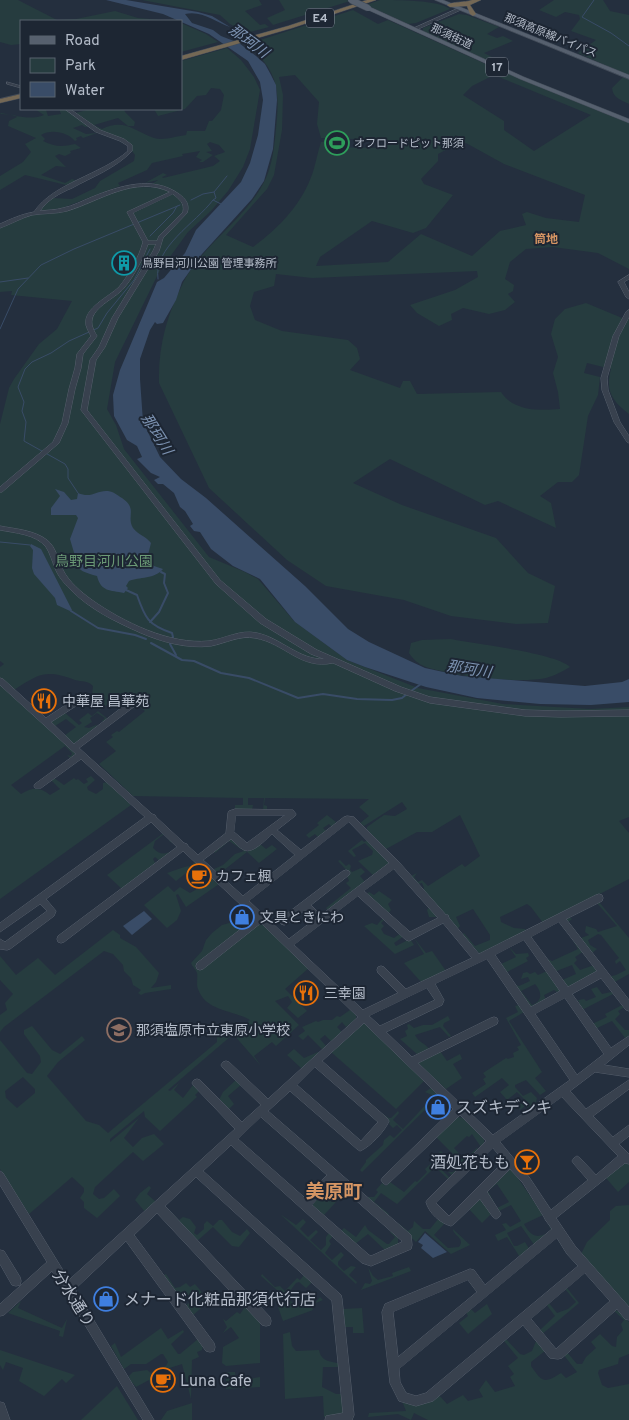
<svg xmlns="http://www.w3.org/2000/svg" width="629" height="1420" font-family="Overpass,'Noto Sans JP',sans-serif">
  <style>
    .green { fill: #263c3f; fill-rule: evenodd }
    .water { fill: #394c67 }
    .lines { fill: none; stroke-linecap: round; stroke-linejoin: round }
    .stream-far1 { stroke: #394c67; stroke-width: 1 }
    .stream { stroke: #394c67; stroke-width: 2 }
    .minor-casing { stroke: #565f6c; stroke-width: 1 }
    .major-casing { stroke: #414a57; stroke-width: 1 }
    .highway-casing { stroke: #434c59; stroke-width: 1 }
    .minor { fill: #38414e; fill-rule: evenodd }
    .major { fill: #56606e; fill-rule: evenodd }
    .highway { fill: #746855; fill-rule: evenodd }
    .major-bridge-casing { stroke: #414a57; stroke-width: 7; stroke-linecap: butt }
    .major-bridge { stroke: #56606e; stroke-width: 6 }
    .labels { text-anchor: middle; stroke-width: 4; stroke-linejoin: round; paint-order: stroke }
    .far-street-label { font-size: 11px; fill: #b4bcc9; stroke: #1d2633 }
    .far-poi-label { font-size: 11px; fill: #b4bcc9; stroke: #1d2633; text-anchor: start }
    .shield { fill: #1d2633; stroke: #878f9c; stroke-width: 1 }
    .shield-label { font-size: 12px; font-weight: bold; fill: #b4bcc9 }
    .far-neighbourhood-label { font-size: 12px; font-weight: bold; fill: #d59563; stroke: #1d2633 }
    .park-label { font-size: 14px; fill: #6b9a76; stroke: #1d2633 }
    .poi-label { font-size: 14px; fill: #b4bcc9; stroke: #1d2633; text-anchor: start }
    .water-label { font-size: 15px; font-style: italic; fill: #7c92b1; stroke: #1d2633 }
    .near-poi-label { font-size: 16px; fill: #b4bcc9; stroke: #1d2633; text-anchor: start }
    .near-street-label { font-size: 16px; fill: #b4bcc9; stroke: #1d2633 }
    .near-quarter-label { font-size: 19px; font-weight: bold; fill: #d59563; stroke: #1d2633 }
  </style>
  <rect width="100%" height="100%" fill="#242f3e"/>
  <g class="green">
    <polygon points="0,0 18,0 57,20 76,19 115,11 138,18 173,21 21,21 21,44 11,45 0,42"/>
    <polygon points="142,0 259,0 262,5 245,11 260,25 265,24 269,27 246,33 230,24 220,15"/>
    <polygon points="279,0 347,0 350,1 273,25 267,18 285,10"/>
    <path d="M380,0C398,0 438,0 450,9L416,23L408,24L366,5Z"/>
    <polygon points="554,0 603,0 610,11 629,15 629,76 578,53 596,40 571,31 580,19 579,15 565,12 556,17 539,10"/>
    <path d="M353,10L378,24L388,20L490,66L629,123V269L598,253L553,247L526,249L510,262L505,279L514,285L513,291L508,294L515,302L505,310L489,314L463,308L451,314L452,320L439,326L417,313L410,305L455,290L478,277L477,271L312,278L276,274L274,286L254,292L250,306L255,320L282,331L348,340L357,348L360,359L350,370L400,388L403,381H410L417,394L501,392C513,411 540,411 560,409L558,392L553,373L558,357L551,334L555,319L565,309L586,303L627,320L629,316V414C612,401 605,391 611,369L587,363L584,373L600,377L598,395L588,416L579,475L572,482H558L540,496L551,503L556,528L498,501L485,505L390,459L353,483L402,505L496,538L528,573L555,586L548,623L516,624L451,616L404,600L326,586L287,560L209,488L159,383C158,346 167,315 184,281C205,242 248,218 266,178C274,160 275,138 277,118C279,94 277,74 259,56L260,51L256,45L257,41ZM295,75L319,102L317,124L321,138L385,140V148L327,147L326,142H321C318,151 316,162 313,172C302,204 280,227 253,247L226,235L267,189L274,175L282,130L283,95L279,77ZM494,75L591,115L534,151L504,130V121L463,95L472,86ZM459,143H466L504,164L585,195L579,222L546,218L527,212L522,214L526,225L500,231L472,256L421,234L388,262L316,266L320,257L372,221L413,233L426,228L453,195L424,184L421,179L438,161V154Z"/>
    <polygon points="459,14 467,15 499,27 487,34 497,38 503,36 513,41 484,53 498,60 491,63 423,31 423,28"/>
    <polygon points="181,23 206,34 218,42 181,52"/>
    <path d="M227,48L241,60L254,77L260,90L250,149L243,167L228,191L211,211L188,232L159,272L115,362L107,409L116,425L124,449L209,557L245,572L258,579L294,621L347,660L418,688L503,704L590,709L629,707V817L619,821L629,833V879L543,923L531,907L527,904L500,917L501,922L514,928L525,929L527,932L480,954L462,935L464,933L475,946L490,940V935L473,909L456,917L460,926L457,930L442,917H429L427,910L430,906L423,890L424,888L422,883L418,884L411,876L417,873L414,877L418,882L422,880L428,886L462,864L465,867L480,856L460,815L432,832H417L386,849L367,830V827L384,815L395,816L407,809L402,802L364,826L360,823L369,816L359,807L369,799L265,798L264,805L267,806V810H263L264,798H248V805H253L252,810H235V805H243V798L133,796L99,764L116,751L106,742L113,737L111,735L117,731L119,732L145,711L131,701L119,696L100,710L94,704L95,700L92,695L93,686C87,680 82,682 75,680C45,669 39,674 14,690L0,678V667L4,664L0,661V424L9,388L14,379L39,344L57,329L72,301L11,295L12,291L0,292V227L31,215L54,213L125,189L136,187L169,188L152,184L158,180L145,183L163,173L167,175L162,177L163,178L213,166L220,161L214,156L225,152L219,145L210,142L207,144L212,151L206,152L213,155L203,162H199L202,160L196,157L200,151L182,154L183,156L152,163L147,170L118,183L120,186L62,208L41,211L42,207L53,198L72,199L95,188L100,181L134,161L135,155L132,151L130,143L90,126L85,127L82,125L73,128L86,134L97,133L83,138L81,136L76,138L77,140L75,141C69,133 52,128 41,135L45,139L43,141C55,147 62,147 75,144L81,148L70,151L71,153L65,156L59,154L55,156L66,167L56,166L41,175L65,183L72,179L77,181L70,186L25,175L0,190V176L23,162L31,152L25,144L36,138L8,126L9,121L17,117L15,115L1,114L0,113C15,115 30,121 44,115L35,109H53L46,110L48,116L61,114L59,109H66L79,119L69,109H78L72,110L75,113L91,109H124L125,112L135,122L134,126H128L118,118L94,125L102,129C124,118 134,131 154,138C163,141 177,136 186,135L187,131H205L209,121H212L221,110L224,95L220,89L211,88L206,95L197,96L185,109L158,116L154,109H181V61Z"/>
    <path d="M623,77L629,79V104C621,100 613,98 612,88Z"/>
    <path d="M451,639C475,644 556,653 570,667C563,671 554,676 546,678C518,684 453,676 426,667C418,664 413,659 409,653L411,643L422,640Z"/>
    <path d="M0,684L76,753L71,759L67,755L71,756L72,753L65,746L11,785L21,794C33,787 40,787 50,795L60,789L51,780L54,778L64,785L74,778L76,780L78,779L84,784L88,782L86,779L91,776L95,780L87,787L88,790L96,794L103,789V783L107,782L131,805L0,899Z"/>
    <polygon points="98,711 109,720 104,723 102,721 105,718 97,713 90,718 92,722 84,727 89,728 96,725 99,727 74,744 64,736 76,727 66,719 55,726 51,723 52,720 64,712 79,725 82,723 79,720 88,713 92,716"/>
    <polygon points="327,815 336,822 332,827 329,824 323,828 326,831 318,837 315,834 309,838 306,835 319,825 317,823"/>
    <path d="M165,832L178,846L169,841L170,839L164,834L155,841L153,848C160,855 165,855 174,850L160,861L155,857L153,859L155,863L154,864L122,889L107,875Z"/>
    <polygon points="229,840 233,840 247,852 259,843 266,849 272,845 277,849 259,863 247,852 219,874 214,869 223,865 235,854 244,851 229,841 215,853 214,852"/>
    <polygon points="362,840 364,842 368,840 390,860 389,863 373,875 358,861 372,855 373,851 365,843 352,850 356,856 354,857 348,851"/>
    <path d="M196,860L211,876L204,880L205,884L213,878L219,884L186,907L178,894L176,895L181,911L177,920L167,928L144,905L168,886L174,892L180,887L190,893L199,888L198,882L204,877L200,871L191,869L176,881L167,873C173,871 185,866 191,866Z"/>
    <polygon points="340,860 346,866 349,864 351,866 350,870 352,872 361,868 365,872 360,876 365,882 328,910 326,908 351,888 346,883 349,881 347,876 350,874 338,861"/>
    <polygon points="379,891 392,900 388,904 391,910 388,914 366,895 369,892 374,895"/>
    <polygon points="596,902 599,902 629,938 629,974 613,983 608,977 616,975 626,970 620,961 616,964 615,961 619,958 601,935 598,934 588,940 590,945 597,949 591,954 566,919 569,917 572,919 568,922 581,938 589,935 585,932 586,926 596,929 598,932 617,926"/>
    <polygon points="384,917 385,919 381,923 384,926 381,929 384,934 394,938 401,933 404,936 394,943 396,946 410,939 414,945 395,954 364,926 372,923 377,925"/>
    <path d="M252,920L265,925L310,967L285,989L307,1011L298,1018L287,1008L292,1002L288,996L275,1001L299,1025L276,1046L272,1042L254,1056L261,1066L234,1035L250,1020C234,1010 206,1012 198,989C196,984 198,978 197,973C196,970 192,966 191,963L202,951L206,940L212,933L222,925L233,922L242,928Z"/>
    <polygon points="113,930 120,935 120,938 136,947 159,973 156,982 151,988 171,985 171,989 145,993 141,995 138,993 141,990 133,985 131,978 124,971 123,965 113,954 104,951 4,1027 0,1032 0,1015 7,1010 5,1003 13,994 0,980 0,956 16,975 38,958 55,975"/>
    <polygon points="414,938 426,953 432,951 446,971 422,983 404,963 424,954"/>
    <polygon points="574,938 584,951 575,957 577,960 574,963 580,970 594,965 598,973 568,989 560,981 576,974 572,965 554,972 546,958 552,961 578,949 572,939"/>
    <polygon points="509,947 516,954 528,953 529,956 526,958 528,961 505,973 510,981 514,982 510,982 497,963 501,964 516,957"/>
    <path d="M547,971L561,990L557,992L554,990L544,995L546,1000L532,1009L527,1007L515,985L519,986L530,981L528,977L521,979L523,973L527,972L530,974L535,972L538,975ZM535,984C542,992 543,1001 532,1005L521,991Z"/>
    <polygon points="597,987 602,994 611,992 611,989 615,993 582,1010 579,1006 579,1001 576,1002 574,1001 584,999 586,1001 596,997 591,989"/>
    <polygon points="621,1003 625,1007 618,1011 620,1014 615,1019 625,1030 629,1030 629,1037 626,1039 612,1021 595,1029 592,1024 607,1017 605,1014 622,1005"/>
    <polygon points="519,1005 524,1012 509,1021 542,1072 535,1078 546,1091 540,1095 526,1080 515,1085 515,1087 523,1096 531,1092 537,1098 536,1102 538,1105 530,1111 525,1106 520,1110 517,1107 525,1100 517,1092 507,1100 500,1092 509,1085 502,1078 475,1097 472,1093 486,1084 483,1079 486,1077 483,1073 506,1058 508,1059 514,1057 513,1053 519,1050 517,1047 521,1045 506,1018 518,1012 515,1006"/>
    <polygon points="350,1010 356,1015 356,1019 346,1027 342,1022 337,1027 342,1032 332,1042 325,1035 320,1039 326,1046 323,1050 308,1035 303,1040 298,1036 305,1031 302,1027 316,1021 318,1022 323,1020 332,1020 337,1016 340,1017"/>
    <path d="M448,1016L450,1020L444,1023L443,1026L451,1036L449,1037L440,1027L415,1035C418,1042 425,1043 429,1049L418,1055L400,1039L407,1036L405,1031L408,1029L407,1025L409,1024L414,1028L423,1025H432Z"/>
    <path d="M235,1022L245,1024L168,1090L170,1091L179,1083L174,1090L183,1098L193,1085L199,1091L195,1095L197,1097L160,1131L145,1117L144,1111L110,1139V1142L139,1118L124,1138L133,1147L142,1138L154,1134L164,1144L143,1161L133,1152L95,1187L93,1194L99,1199L104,1198L114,1189L120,1196L97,1218L84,1208V1202L80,1198L84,1192V1188L72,1177L29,1214L0,1169V1040L27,1073L32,1074L41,1062L40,1056L24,1034V1030L32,1026L52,1050L60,1054L82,1036L85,1040L58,1062L47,1076L86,1121L99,1125L108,1133L217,1042V1037L229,1025ZM23,1077L35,1089V1093L17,1108L6,1098L5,1091Z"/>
    <polygon points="362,1024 365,1024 424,1081 396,1109 331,1052"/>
    <polygon points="294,1049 304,1058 318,1052 319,1054 303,1069 301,1068 287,1055"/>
    <polygon points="440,1051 447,1061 460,1054 462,1059 453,1064 462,1078 446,1089 418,1063 420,1060"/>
    <polygon points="237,1079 242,1084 228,1096 234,1104 228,1110 219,1100 223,1092"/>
    <polygon points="431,1088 439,1096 362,1172 360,1170 366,1162 366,1160 383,1145 384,1140 390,1135 394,1138 402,1130 397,1125 393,1128 389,1124 390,1123 369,1105 389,1118 391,1118 398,1111 399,1113 393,1120 403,1129 434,1096 425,1092"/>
    <polygon points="457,1117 463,1118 484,1138 484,1144 481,1147 472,1134 469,1137 467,1136 454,1148 464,1159 477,1148 479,1150 453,1176 448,1172 453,1172 459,1166 457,1163 460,1161 436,1137"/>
    <polygon points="441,1151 446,1156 437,1165 450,1178 448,1179 435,1167 397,1204 381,1193 374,1202 389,1214 387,1217 365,1197 374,1197 378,1192 376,1190 382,1183 386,1186 390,1182 404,1192 415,1181 417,1182 427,1172 425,1169 440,1155 439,1152"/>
    <polygon points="625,1163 629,1164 629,1182 618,1192 606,1178"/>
    <path d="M510,1169L513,1171L543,1215L524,1224C531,1237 539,1240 551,1230L545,1218L553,1232L535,1246L521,1226L507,1233L514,1246H517L525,1242L530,1250L521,1259L507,1237L498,1241L495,1235L506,1230L502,1224L506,1223L510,1227L521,1221L511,1205L499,1211L497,1208L509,1202L497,1184L488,1191L494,1202L492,1203L487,1191Z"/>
    <polygon points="331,1182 336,1182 346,1191 324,1215 313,1206 313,1202"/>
    <polygon points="149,1186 151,1188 147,1194 156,1202 146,1213 135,1200 140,1193"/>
    <polygon points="479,1198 483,1198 492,1213 482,1223 468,1208"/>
    <polygon points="629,1205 629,1308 581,1254 587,1242 610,1220 610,1211 616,1206"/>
    <polygon points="165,1206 179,1220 183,1217 190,1219 196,1227 194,1233 197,1235 204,1229 204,1224 207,1221 213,1226 219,1220 222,1220 232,1232 240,1236 247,1229 250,1233 239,1247 232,1246 213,1227 197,1241"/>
    <polygon points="280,1214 296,1225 303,1219 306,1222 300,1229 308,1237 316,1230 318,1232 310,1240 321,1250 326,1245 326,1237 329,1233 333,1236 329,1241 331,1244 325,1253 332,1260 341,1252 344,1255 338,1262 338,1265 344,1271 351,1266 356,1267 349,1275 357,1282 356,1284"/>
    <path d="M439,1218L444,1224L434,1235L448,1248L459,1247C466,1238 453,1236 453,1229L470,1245L451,1254L425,1231L416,1242L396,1224L398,1223L408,1231L413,1227L414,1221L423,1229H430Z"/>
    <polygon points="365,1225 368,1230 387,1244 389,1244 395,1237 390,1232 392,1231 398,1237 398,1244 386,1251 368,1234 355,1244 341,1231 344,1228 356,1237"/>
    <polygon points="368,1267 373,1276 378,1280 393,1276 392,1273 409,1267 411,1271 361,1290 365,1283 370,1284 372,1281"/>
    <polygon points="166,1274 175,1288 180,1287 186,1283 190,1287 195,1284 209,1301 192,1316 185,1306 189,1303 197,1306 203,1300 196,1291 181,1301 162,1277"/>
    <polygon points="262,1274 275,1287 280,1286 285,1291 297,1278 300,1280 305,1274 312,1282 306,1288 299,1282 296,1283 286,1296 295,1305 299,1305 308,1297 315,1303 320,1297 323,1300 311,1305 313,1310 283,1321 278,1307 286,1298 261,1276"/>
    <polygon points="567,1288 579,1303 541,1335 539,1332 541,1329 555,1316 546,1304 548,1302 557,1313 568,1309 576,1302 565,1289"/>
    <polygon points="21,1301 18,1308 62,1328 67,1319 63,1337 59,1336 60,1331 8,1313"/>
    <polygon points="242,1303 260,1317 260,1363 226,1366 222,1363 223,1347 239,1338 231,1327 223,1333 227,1327 223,1319 226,1321 237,1312 240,1314 245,1307"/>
    <polygon points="487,1304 492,1314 468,1334 459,1323 468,1316 465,1310 469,1307 475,1313"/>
    <polygon points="362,1308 364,1333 353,1333 353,1327 345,1327 343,1309"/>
    <path d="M613,1310L618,1311L629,1322V1354L619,1358L618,1364L599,1370L598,1373L602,1385L608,1388L629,1384V1420H428L414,1413L411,1420L398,1414L368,1417L369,1413L406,1411L402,1401L438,1394L447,1404L463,1395L468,1401L483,1397L479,1390L486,1380L495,1392L515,1386L510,1377L514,1374L508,1366L518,1358L504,1341L505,1338L520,1354L524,1355L532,1351L536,1341L546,1350L531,1362V1366C542,1382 544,1384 561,1373L566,1378L577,1372L563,1354L566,1351L577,1364H582L586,1357L596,1348L591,1342L600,1334L612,1346L616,1347L617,1337L623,1330L621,1324L624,1320Z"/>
    <polygon points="161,1328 168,1339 183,1330 184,1332 171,1344 178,1354 180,1354 198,1339 203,1346 202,1350 197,1352 199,1357 192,1360 191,1399 182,1364 154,1373 158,1386 155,1388 150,1384 149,1380 136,1387 130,1380 129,1376 133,1372 147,1370 151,1373 166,1366 168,1362 163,1354 161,1354 146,1364 131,1364 124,1369 111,1346 115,1343 121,1357"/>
    <path d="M290,1332L292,1346L296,1351L319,1350C321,1362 331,1361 340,1364L341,1367H323L322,1387L336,1394H344L346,1411L342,1416L324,1417L323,1396L285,1399L283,1334Z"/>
    <polygon points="0,1350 75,1375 66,1383 62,1379 44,1396 19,1381 23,1368 6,1362 3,1370 0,1365"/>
    <polygon points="226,1372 235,1372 236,1379 238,1381 260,1377 260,1387 226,1389"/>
    <polygon points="117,1386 138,1420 81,1420"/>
    <polygon points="192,1403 192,1420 161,1420 167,1411"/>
  </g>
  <g class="water">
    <path d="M106,0H126L198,12L212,16L230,27C215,22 202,10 185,14L192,23L213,30L221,36L239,43L256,56L265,64L271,75L276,85L277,100L273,149L264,181L252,199L202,254L182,282L176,300L163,323L157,324L155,322L150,330L140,359V379L143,422L160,457L181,479L206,498L305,586L348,629L369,642L425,668L462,676L585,686L622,682L629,679V702L591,705L540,704L477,698L426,687L365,667L347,660L295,622L260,579L233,566L211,549L200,532L194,531L190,526L193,524L185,511L180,507L174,493L163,484H158L154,480L160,477L151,473L137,459L142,457L137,446L127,440L114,416L113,395L120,370L157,282L164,278L185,253L196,230L241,182L250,163L258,135L263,100L260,82L248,61L209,34L163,14Z"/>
    <path d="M55,489L64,492L71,500L77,499L78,493C92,499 96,490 108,491C114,492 117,495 122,498C138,509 126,516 133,528C138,535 146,536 151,543L147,559L154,566L163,569C155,579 139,577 129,581L126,586L128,588L124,593C110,590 101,592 97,576C86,573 78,571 73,561L75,556L70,539L78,518L76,515H51V508L60,496Z"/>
    <polygon points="31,544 41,549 72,610 70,611 57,605 55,598 34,574 32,568 33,550 30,546"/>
    <polygon points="144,911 152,919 132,935 123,926"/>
    <polygon points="425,1233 447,1252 433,1258 421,1248 423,1245 418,1242"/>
  </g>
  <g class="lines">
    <g class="stream-far1">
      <polyline points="594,0 582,17 611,33 629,46"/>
      <polyline points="191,200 203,194 214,192"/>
      <polyline points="221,204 213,200 216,198 214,192 227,176"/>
      <polyline points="150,236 173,213 177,206"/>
      <path d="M158,279C153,247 196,223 213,200"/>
      <polyline points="0,282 28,278"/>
      <polyline points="0,329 18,289 41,265 74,249 180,205"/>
      <polyline points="78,493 68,478 68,469 65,464 24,441 26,422 22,411 24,402 18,387 25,369 32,362 51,353 69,341 98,328 107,313 134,280 150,249"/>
      <polyline points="0,542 30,545"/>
    </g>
    <g class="stream">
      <path d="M126,590L137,595C145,618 148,625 172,633L173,637L170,644L176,655"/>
      <polyline points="71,611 98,628 135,635 146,639"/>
      <polyline points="150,622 159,612 168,593 164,583 165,574 161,572"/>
      <polyline points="151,643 182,660 194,661 221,673 249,678 298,698 323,694 357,699 392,700 402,698 407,694"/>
      <polyline points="411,691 421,684"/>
    </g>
    <g class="minor-casing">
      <g id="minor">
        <polygon points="459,8 463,9 416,30 412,29"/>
        <polygon points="7,82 21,86 21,88 7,84"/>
        <path d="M65,109H70L100,130L124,139L132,145V151C116,168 92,177 72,188C60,193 47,200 40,211C48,210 56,210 63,208C73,206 82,201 92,197C119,186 153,175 179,194C186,199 190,205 187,213L163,238L159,251L118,318L105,347L96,360L87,410L220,580L266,619L317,650L401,687L430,697L525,710L561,711L629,710V716L561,717L525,716L430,703L395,691L333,663C300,670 285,643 255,638C240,635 226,643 211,646C187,649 162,642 141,633C116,622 89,609 70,589C64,583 58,576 55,568C52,561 50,553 46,547C36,534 15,533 0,530V526C15,529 34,530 47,540C56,547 58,560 63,570C69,582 81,592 92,600C123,622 170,645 209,641C225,639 240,629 257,633C281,638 299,660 324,659L311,654L260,623L216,584L81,410L90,360L99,347L112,318L153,251L156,244H148C143,259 134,276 124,288C115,299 89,308 92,325C93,329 95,333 97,336L83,354L81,368L75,389L68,423L59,443L2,492H0V487L53,442L62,423L69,389L75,368L77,354L91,336C89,332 87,329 86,325C83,308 109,297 119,287C129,275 139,257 143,242L127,212L170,192C135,175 100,201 67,211C56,214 44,213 32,215C21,218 11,224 0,228V224C11,219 22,214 34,212C53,183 101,175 128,151V146L120,141L96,132ZM173,194C179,199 185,203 183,212L159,236L157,241H148L133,213Z"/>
        <polygon points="629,275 629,279 624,282 629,292 629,299 626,297 618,282"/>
        <polygon points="629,310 629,317 619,336 607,378 608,390 620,422 629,436 629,443 627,442 614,422 602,390 601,378 613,336 626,312"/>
        <path d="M0,678L3,679L46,718L70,702H76L77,704L76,706L51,722L74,744L129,702H135L136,704L135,706L79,748L152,814L155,815L156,817L184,843L187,844L188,846L198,855L226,833L228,813L229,811L235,809L293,810L296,814L295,816L277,830L301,850L344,817L347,816L354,817L398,861L446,915H448L449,918L479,954L596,895L599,894L602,895L603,898L602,901L566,919L629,1000V1011L626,1010L601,978L572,994L611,1048L629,1036V1045L604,1065L629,1069V1077L595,1072L570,1091L586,1109L629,1080V1089L593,1116L613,1137L629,1125V1136L619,1144L629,1154V1164L625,1163L556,1218L575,1246L629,1307V1320L625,1319L617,1309L562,1358L558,1359L550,1358L523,1325L433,1401L416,1406L399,1401L390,1383L382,1312L385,1304L470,1269L474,1270L485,1285L552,1229L547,1222L546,1221L544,1217L523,1183L510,1169L487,1192L501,1214L499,1217L496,1219L493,1217L480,1199L454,1224L451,1226C440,1223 429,1213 426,1202L428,1199L486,1141L460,1115L389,1183L386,1185L383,1183L381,1180L383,1177L453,1109L364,1023L322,1061L387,1118L389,1121C385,1131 370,1147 360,1151L357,1149L290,1091L268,1111L411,1235L412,1245L411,1249L371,1266L362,1263L231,1145L203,1171L341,1295L342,1299L354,1415L352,1420H325L326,1416L343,1413L332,1301L196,1177L165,1206L270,1317L271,1321L270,1325L266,1326L262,1325L157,1213L134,1235L214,1343L215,1347L214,1351L210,1352L206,1351L126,1241L75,1289L154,1420H143L52,1271L4,1315L0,1316V1304L47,1262L0,1185V1171L3,1173L69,1280L235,1129L194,1086L192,1083L194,1080L197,1079L200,1080L242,1122L261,1105L223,1068L221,1065L223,1062L226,1061L229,1062L268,1099L358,1017L261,923L203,969L200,970L197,969L196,966L197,963L255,918L183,851L64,942L61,943L58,942L57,939L58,936L177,847L151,822L46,899L56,911L54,916L10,949L7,950L0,949V939L5,942L47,911L40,904L0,932V923L145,817L81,759L41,788H35L34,786L35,784L76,754L0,685ZM236,815H285L247,843L234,832ZM349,822L389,863L321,915L311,905L349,875L350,873L349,871L346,870L343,871L281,918L280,921L281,924L284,925L287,924L305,910L315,919L289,939L249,901ZM272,834L295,855L243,896L203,860L231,839C235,842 239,848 244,850C253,854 265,840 272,834ZM394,869L438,918L410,932L364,891ZM358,896L406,940L409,941L443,923L472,958L406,989L384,967L381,966L378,967L377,970L378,973L398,993L363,1010L294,945ZM559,922L597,971L568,987L531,937ZM524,940L560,991L531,1007L495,955ZM487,959L570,1080L493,1135L418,1063L497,1024L498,1021L497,1018L494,1017L491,1018L412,1057L386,1032L442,1005L444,1000L435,984ZM427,988L435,1000L380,1026L369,1016ZM565,998L604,1054L577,1075L535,1014ZM315,1067L378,1122L361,1141L297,1085ZM562,1097L618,1156L596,1175L580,1158L577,1156L574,1158L572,1161L574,1164L588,1180L551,1210L529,1177L500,1142ZM261,1117L327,1175L305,1198L238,1139ZM493,1148L504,1161L449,1216L436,1203ZM334,1181L402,1241V1242L371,1256L369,1255L312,1205ZM557,1238L567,1254L578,1266L426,1393L416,1396L406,1393L400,1382L399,1369ZM585,1273L610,1301L556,1349L531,1319ZM468,1280L477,1292L398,1357L393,1312Z"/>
        <polygon points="0,1250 4,1251 20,1277 21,1281 20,1285 16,1286 12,1285 0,1264"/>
        <polygon points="0,1402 4,1403 10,1420 0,1420"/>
      </g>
    </g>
    <g class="major-casing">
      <g id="major">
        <polygon points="435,0 443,0 629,75 629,79"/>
        <polygon points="366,7 370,7 524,77 629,119 629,123 520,79 366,9"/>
      </g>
    </g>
    <g class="highway-casing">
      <g id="highway">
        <polygon points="367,0 376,0 292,28 181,60 181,56 288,26"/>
        <path d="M472,0H481L470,5L476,14L473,16L470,14L467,6L450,7L447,5C453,1 464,3 472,0Z"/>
        <polygon points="21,94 21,98 0,103 0,99"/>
      </g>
    </g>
    <use href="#minor" class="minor"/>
    <use href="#major" class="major"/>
    <use href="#highway" class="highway"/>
    <g class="major-bridge-casing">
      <polyline id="major-bridge" points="351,0 368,8"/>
    </g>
    <use href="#major-bridge" class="major-bridge"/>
  </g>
  <defs>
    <g id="stadium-ring" transform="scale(1.25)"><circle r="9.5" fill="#1d2633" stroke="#2e9e5b" stroke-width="1.5"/><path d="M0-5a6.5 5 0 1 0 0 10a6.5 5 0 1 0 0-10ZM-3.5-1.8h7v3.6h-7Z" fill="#2e9e5b"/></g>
    <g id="building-ring" transform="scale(1.25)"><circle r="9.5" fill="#1d2633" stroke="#0f9aa8" stroke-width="1.5"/><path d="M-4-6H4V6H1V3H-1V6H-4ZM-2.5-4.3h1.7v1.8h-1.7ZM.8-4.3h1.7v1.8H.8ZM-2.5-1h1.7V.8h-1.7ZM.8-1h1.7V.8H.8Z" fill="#0f9aa8"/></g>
    <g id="restaurant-ring" transform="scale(1.25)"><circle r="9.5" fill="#1d2633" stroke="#e8710a" stroke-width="1.5"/><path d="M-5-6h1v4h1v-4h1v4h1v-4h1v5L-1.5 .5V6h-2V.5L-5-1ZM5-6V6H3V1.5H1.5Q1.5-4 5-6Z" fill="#e8710a"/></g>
    <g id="cafe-ring" transform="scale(1.25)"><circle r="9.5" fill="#1d2633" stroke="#e8710a" stroke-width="1.5"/><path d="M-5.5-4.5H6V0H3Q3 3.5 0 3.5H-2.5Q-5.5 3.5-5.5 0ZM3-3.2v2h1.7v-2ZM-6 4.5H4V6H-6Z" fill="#e8710a"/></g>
    <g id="shop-ring" transform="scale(1.25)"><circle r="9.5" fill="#1d2633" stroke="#3f7fe0" stroke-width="1.5"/><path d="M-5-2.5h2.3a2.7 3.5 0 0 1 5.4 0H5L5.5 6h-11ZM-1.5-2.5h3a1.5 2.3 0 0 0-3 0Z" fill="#3f7fe0"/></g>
    <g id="school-ring" transform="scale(1.25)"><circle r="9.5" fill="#1d2633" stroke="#8d6e63" stroke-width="1.5"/><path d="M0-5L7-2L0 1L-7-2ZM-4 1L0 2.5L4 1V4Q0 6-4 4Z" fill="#8d6e63"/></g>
    <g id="bar-ring" transform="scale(1.25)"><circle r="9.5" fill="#1d2633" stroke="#e8710a" stroke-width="1.5"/><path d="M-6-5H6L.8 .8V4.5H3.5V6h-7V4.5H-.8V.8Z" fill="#e8710a"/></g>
  </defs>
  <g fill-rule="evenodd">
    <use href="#stadium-ring" x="337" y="143"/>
    <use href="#building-ring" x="124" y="263"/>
    <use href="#restaurant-ring" x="44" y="701"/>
    <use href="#cafe-ring" x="199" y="876"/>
    <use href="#shop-ring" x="242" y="917"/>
    <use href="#restaurant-ring" x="306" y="993"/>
    <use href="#school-ring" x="119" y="1030"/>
    <use href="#shop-ring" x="438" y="1107"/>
    <use href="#bar-ring" x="527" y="1162"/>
    <use href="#shop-ring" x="106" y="1299"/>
    <use href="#cafe-ring" x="163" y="1380"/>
  </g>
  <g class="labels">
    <g class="far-street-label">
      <text transform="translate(551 35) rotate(22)" y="4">那須高原線バイパス</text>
      <text transform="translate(452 36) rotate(25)" y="4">那須街道</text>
    </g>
    <g class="far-poi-label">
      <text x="354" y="147">オフロードピット那須</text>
      <text x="142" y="267">鳥野目河川公園 管理事務所</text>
    </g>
    <g class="shield">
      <rect x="306" y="8.5" width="28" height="19" rx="4"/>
      <rect x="486" y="57.5" width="22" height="19" rx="4"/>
    </g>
    <g class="shield-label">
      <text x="320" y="22">E4</text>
      <text x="497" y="71">17</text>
    </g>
    <g class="far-neighbourhood-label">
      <text x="546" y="243">筒地</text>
    </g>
    <g class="park-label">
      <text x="104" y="566">鳥野目河川公園</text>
    </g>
    <g class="poi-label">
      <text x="62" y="706">中華屋 昌華苑</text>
      <text x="216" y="881">カフェ楓</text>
      <text x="260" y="922">文具ときにわ</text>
      <text x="324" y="998">三幸園</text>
      <text x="136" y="1035">那須塩原市立東原小学校</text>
    </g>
    <g class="water-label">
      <text transform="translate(249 41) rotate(37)" y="5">那珂川</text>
      <text transform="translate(157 434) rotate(58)" y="5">那珂川</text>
      <text transform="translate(469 669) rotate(9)" y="5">那珂川</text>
    </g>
    <g class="near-poi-label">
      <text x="456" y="1113">スズキデンキ</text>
      <text x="510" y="1168" text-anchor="end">酒処花もも</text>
      <text x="124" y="1305">メナード化粧品那須代行店</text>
      <text x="180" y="1386">Luna Cafe</text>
    </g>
    <g class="near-street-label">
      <text transform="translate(74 1298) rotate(58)" y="6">分水通り</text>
    </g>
    <g class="near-quarter-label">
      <text x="334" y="1198">美原町</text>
    </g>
  </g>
  <rect x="20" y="20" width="162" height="90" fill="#1d2633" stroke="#59626f"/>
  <rect x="30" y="36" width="25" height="8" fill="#56606e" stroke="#59626f"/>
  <text x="65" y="45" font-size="15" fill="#b4bcc9">Road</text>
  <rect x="30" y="58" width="25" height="15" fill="#263c3f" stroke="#59626f"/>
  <text x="65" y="70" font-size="15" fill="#b4bcc9">Park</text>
  <rect x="30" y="82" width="25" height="15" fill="#394c67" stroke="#59626f"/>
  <text x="65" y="95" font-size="15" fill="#b4bcc9">Water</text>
</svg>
